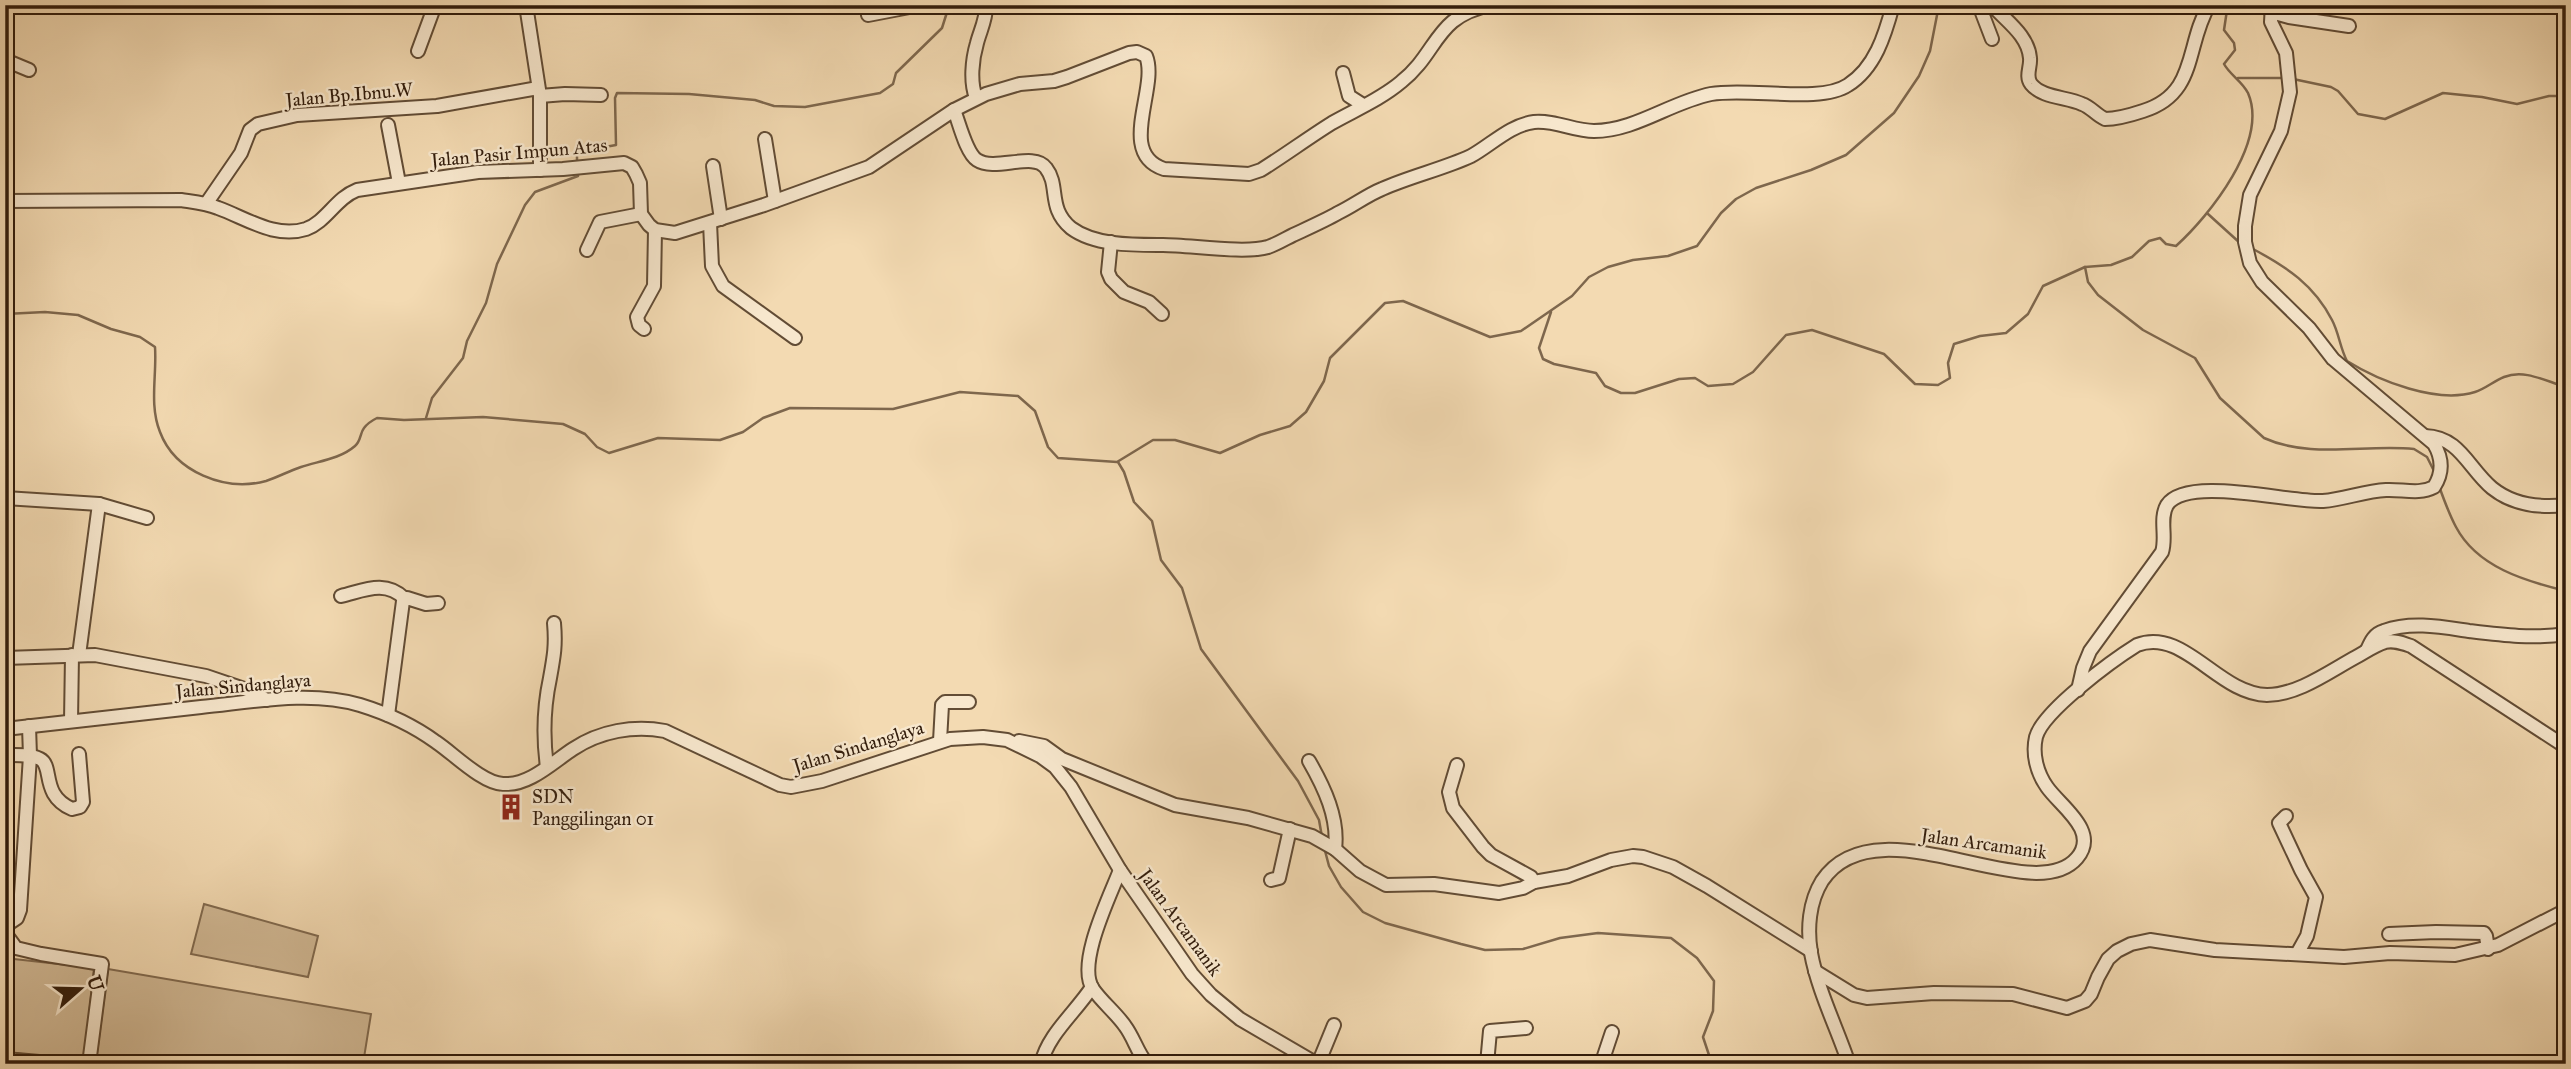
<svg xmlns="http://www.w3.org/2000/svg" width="2571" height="1069" font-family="'IM FELL Great Primer',serif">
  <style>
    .green { fill: #d2ba96; stroke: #826b50; stroke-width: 2 }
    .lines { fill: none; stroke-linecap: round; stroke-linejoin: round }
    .stream { stroke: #7e674d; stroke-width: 2.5 }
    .minor-casing { stroke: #624c35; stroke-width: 16 }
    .minor { stroke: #f7e7cd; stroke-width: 12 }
    .labels { text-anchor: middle; stroke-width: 5; stroke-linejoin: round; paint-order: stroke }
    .street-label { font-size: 19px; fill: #321c0b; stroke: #f7e7cd }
    .poi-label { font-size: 19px; fill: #321c0b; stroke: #f7e7cd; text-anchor: start }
  </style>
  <rect width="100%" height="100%" fill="#f3dab2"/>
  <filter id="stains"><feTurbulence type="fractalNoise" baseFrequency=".00286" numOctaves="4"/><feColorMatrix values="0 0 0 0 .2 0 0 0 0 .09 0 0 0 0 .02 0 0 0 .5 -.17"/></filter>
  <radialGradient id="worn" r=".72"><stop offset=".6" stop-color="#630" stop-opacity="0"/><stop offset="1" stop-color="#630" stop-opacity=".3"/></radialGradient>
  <g class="green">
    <polygon points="204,904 318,936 308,977 191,954"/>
    <polygon points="5,958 94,968 84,1061 5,1052"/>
    <polygon points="108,969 371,1014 363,1064 123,1064 96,1061"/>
  </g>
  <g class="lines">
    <g class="stream">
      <polyline points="2238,78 2283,78"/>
      <polyline points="2293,79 2331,87 2338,91 2358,114 2385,119 2443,93 2482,97 2517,104 2549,96 2566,96"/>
      <polyline points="577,164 577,152 616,145 615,98 617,93 689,94 755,100 774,106 805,107 880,93 893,84 896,73 942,28 948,9 952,5"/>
      <polyline points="2208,214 2240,243"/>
      <path d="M2253,249C2287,267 2314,285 2332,320C2339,333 2340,348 2347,361C2379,381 2437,404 2475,392C2485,389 2494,381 2504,377C2525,369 2545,381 2566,387"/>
      <path d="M2085,267L2088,282L2098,295L2143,330L2195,358L2220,398L2264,438C2310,459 2365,444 2414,449L2427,457L2435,473"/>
      <path d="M1551,312L1539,348L1543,359L1554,364L1596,373L1605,386L1621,393H1635L1679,379L1695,378L1708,386L1733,384L1753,372L1786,335L1812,330L1884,354L1915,384L1938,385L1950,378L1948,363L1954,344L1980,336L2006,333L2028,314L2043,286L2085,267L2111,265L2132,257L2149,241L2160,238L2166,244L2176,246C2209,216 2269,142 2248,93C2242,81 2230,75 2224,64L2235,50L2234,43L2224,30L2227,10L2234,5"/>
      <path d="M5,314L45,312L78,315L111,329L140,337L155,347C157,375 149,405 160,432C175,472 225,492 266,481C278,477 289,471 301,467C319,461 340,459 355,446C361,441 360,433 364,428C367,424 373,420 377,418L404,420L483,417L563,424L585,434L597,447L609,453L658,438L720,440L743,432L763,418L790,408L893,409L960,392L1018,396L1035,411L1048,447L1058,458L1117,462L1153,440H1175L1220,453L1260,435L1290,426L1306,412L1324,381L1330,358L1385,303L1403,301L1490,337L1521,331L1572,296L1589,277L1608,267L1633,260L1668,256L1697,246L1721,213L1736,199L1756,188L1811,170L1846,155L1894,113L1919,76L1930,51L1939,5"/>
      <polyline points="426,418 432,398 463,358 467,341 486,303 497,264 525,205 535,192 578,176 578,171"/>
      <polyline points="1118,462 1124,472 1134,502 1152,521 1161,560 1182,588 1201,649 1298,781 1319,820 1322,837"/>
      <path d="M2439,486C2444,500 2449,514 2456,527C2477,567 2525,581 2566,591"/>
      <polyline points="1324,847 1329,866 1341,887 1363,912 1385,923 1461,944 1485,950 1523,949 1560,938 1598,933 1671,938 1697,958 1714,981 1713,1011 1703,1037 1712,1064"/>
    </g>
    <g class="minor-casing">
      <g id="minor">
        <polyline points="526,5 540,96 540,170"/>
        <polyline points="1979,5 1992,39"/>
        <path d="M1992,5C2006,21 2028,35 2030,58C2031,67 2025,76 2031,84C2042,98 2067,97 2082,104C2091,107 2096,115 2105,119C2117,119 2131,115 2143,111C2198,94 2185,46 2209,5"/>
        <polyline points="2271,12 2289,17 2349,26"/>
        <polyline points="868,15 920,5"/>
        <polyline points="418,51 435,5"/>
        <polyline points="5,60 29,70"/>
        <polyline points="1343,73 1349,96 1363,105"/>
        <polyline points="540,96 565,94 601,95"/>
        <path d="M976,98C970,82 972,60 977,43C980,31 987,18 986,5"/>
        <path d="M954,110C959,122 966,153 977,160C995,172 1034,151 1046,168C1060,186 1047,208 1071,228C1095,246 1135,245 1163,245C1190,245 1244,254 1268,247C1277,244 1285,239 1293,235C1308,228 1324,221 1338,213C1353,206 1367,195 1382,189C1411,176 1443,169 1471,156C1491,145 1510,125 1534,122C1555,120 1574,131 1594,131C1635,131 1671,102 1711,94C1748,87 1820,104 1848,85C1875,68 1885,35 1893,5"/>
        <polyline points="388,125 399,183"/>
        <polyline points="765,139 775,201"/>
        <polyline points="713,166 721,219"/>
        <path d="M5,201L181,200C194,202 206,203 218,208C246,218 275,239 306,229C326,222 336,198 357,190L478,172L563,169L624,163L632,167L636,174L640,183L641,214L649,225L655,230L675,233L764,205L869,167L954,110L986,94L1020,84L1054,81L1067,77L1129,53L1137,52L1146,56C1159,88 1116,153 1164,169L1249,174L1261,170C1285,155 1308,138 1332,123C1355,110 1381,99 1401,82C1439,52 1434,16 1491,5"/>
        <polyline points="206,204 241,153 250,130 258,124 297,115 437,106 538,88"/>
        <polyline points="710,223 712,266 723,286 795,338"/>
        <polyline points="1111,242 1108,272 1111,279 1124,292 1149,302 1162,314"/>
        <polyline points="587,250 600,222 641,214"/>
        <polyline points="644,329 639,325 637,317 654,286 655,230"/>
        <path d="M2425,436C2460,437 2468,468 2492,488C2513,505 2540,508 2566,505"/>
        <polyline points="5,498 99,504 147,518"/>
        <path d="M341,596C363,591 385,579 405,599"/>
        <path d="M2367,650C2371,641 2374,634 2384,631C2411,621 2442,627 2469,631C2502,635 2533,639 2566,634"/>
        <polyline points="79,655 99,504"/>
        <polyline points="5,658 95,655 206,676 256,693 266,700"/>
        <path d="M2078,690L2083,668L2090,651L2162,552C2167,537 2159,519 2167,505C2187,475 2290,503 2323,501C2345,499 2365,491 2386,490C2402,489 2419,495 2434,487C2443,473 2443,459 2434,444L2333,359L2309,328L2262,282L2250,263L2245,242V226L2250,195L2281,131L2290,92L2286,53L2271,22L2272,5"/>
        <polyline points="388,715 403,601 407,598 426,604 438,603"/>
        <polyline points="71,721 72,655"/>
        <path d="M5,729C71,721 136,714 201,707C252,702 310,690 360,705C386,713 414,726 436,742C454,754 482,783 503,784C529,786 553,762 573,749C600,731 634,725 665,731L780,785L791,787L822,781L950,739L983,737L1007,740L1040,756L1055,767L1071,787L1120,870L1192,974L1211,995L1240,1019L1317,1064"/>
        <polyline points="940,741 942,705 945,702 969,702"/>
        <polyline points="1019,741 1044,746 1062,759 1175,805 1248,818 1312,836 1335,849 1360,871 1386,885 1434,884 1499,893 1523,888 1534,882 1568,876 1611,860 1633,856 1643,857 1673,867 1707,886 1811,951"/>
        <path d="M5,755C16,755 30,754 40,759C54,766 40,795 72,809L80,807L83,802L79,754"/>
        <path d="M1309,761C1324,787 1339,818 1335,849"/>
        <polyline points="1457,765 1449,792 1453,808 1483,847 1491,855 1531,877 1534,882"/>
        <path d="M547,767C543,738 544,706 550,678C554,656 556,645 554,623"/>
        <polyline points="2286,816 2279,823 2301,870 2316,897 2307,936 2297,954"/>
        <path d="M1120,870C1110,896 1076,964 1093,989C1102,1002 1116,1013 1125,1026C1134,1038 1137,1052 1147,1064"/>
        <polyline points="1271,880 1279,878 1290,829"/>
        <polyline points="5,926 17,918 20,910 30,756 29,726"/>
        <polyline points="5,933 16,948 41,954 102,964 89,1064"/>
        <polyline points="2389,934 2436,932 2484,933 2486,936 2488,949"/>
        <polyline points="1815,971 1854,995 1867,998 1934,993 2013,994 2067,1008 2085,1001 2091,994 2098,977 2108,959 2117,951 2131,944 2150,940 2215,950 2344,957 2390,953 2455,955 2498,945 2566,910"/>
        <polyline points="5,1059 62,1064"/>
        <path d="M1041,1064C1048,1034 1075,1013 1092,987"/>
        <polyline points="1318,1064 1334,1025"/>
        <polyline points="1487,1064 1490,1031 1526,1028"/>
        <polyline points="1606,1064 1604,1056 1612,1032"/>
        <path d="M1849,1064C1837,1028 1818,991 1811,953C1807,929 1809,902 1822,881C1876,799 2032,911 2077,858C2100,831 2060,806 2047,787C2037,773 2032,754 2036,737C2043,711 2113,660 2137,645C2184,627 2218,694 2267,695C2298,695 2330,671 2356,657C2365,652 2375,645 2385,642C2394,640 2402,643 2411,646L2566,747"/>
      </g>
    </g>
    <use href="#minor" class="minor"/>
  </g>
  <defs>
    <g id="building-bare" transform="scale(2.1)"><path d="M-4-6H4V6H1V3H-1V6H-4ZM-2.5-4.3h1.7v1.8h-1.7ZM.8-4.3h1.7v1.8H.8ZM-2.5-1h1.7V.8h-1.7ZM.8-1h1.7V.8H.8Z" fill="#8f2418" stroke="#f7e7cd" stroke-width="2.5" paint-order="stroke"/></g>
  </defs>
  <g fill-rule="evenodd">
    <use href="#building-bare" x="511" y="807"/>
  </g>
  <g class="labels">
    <g class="street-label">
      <text transform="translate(349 94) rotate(-5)" y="7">Jalan Bp.Ibnu.W</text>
      <text transform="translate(519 152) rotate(-5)" y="7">Jalan Pasir Impun Atas</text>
      <text transform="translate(243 685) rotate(-5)" y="7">Jalan Sindanglaya</text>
      <text transform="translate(858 746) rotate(-17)" y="7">Jalan Sindanglaya</text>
      <text transform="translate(1984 843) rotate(8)" y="7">Jalan Arcamanik</text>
      <text transform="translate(1181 922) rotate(54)" y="7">Jalan Arcamanik</text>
    </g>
    <g class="poi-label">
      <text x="532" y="803">SDN<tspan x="532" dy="22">Panggilingan 01</tspan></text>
    </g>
  </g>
  <rect width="2571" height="1069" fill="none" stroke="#f3dab2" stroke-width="28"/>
  <rect x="7" y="7" width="2557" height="1055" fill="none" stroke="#321c0b" stroke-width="3.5"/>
  <rect x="14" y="14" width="2543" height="1041" fill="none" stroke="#321c0b" stroke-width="2"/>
  <g transform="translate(80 989) rotate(70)" stroke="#f7e7cd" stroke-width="5" paint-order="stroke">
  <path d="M0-5L12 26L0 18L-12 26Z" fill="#321c0b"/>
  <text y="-10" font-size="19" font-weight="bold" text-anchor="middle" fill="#321c0b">U</text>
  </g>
  <rect width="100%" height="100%" filter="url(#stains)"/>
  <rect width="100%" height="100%" fill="url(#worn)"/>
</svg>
